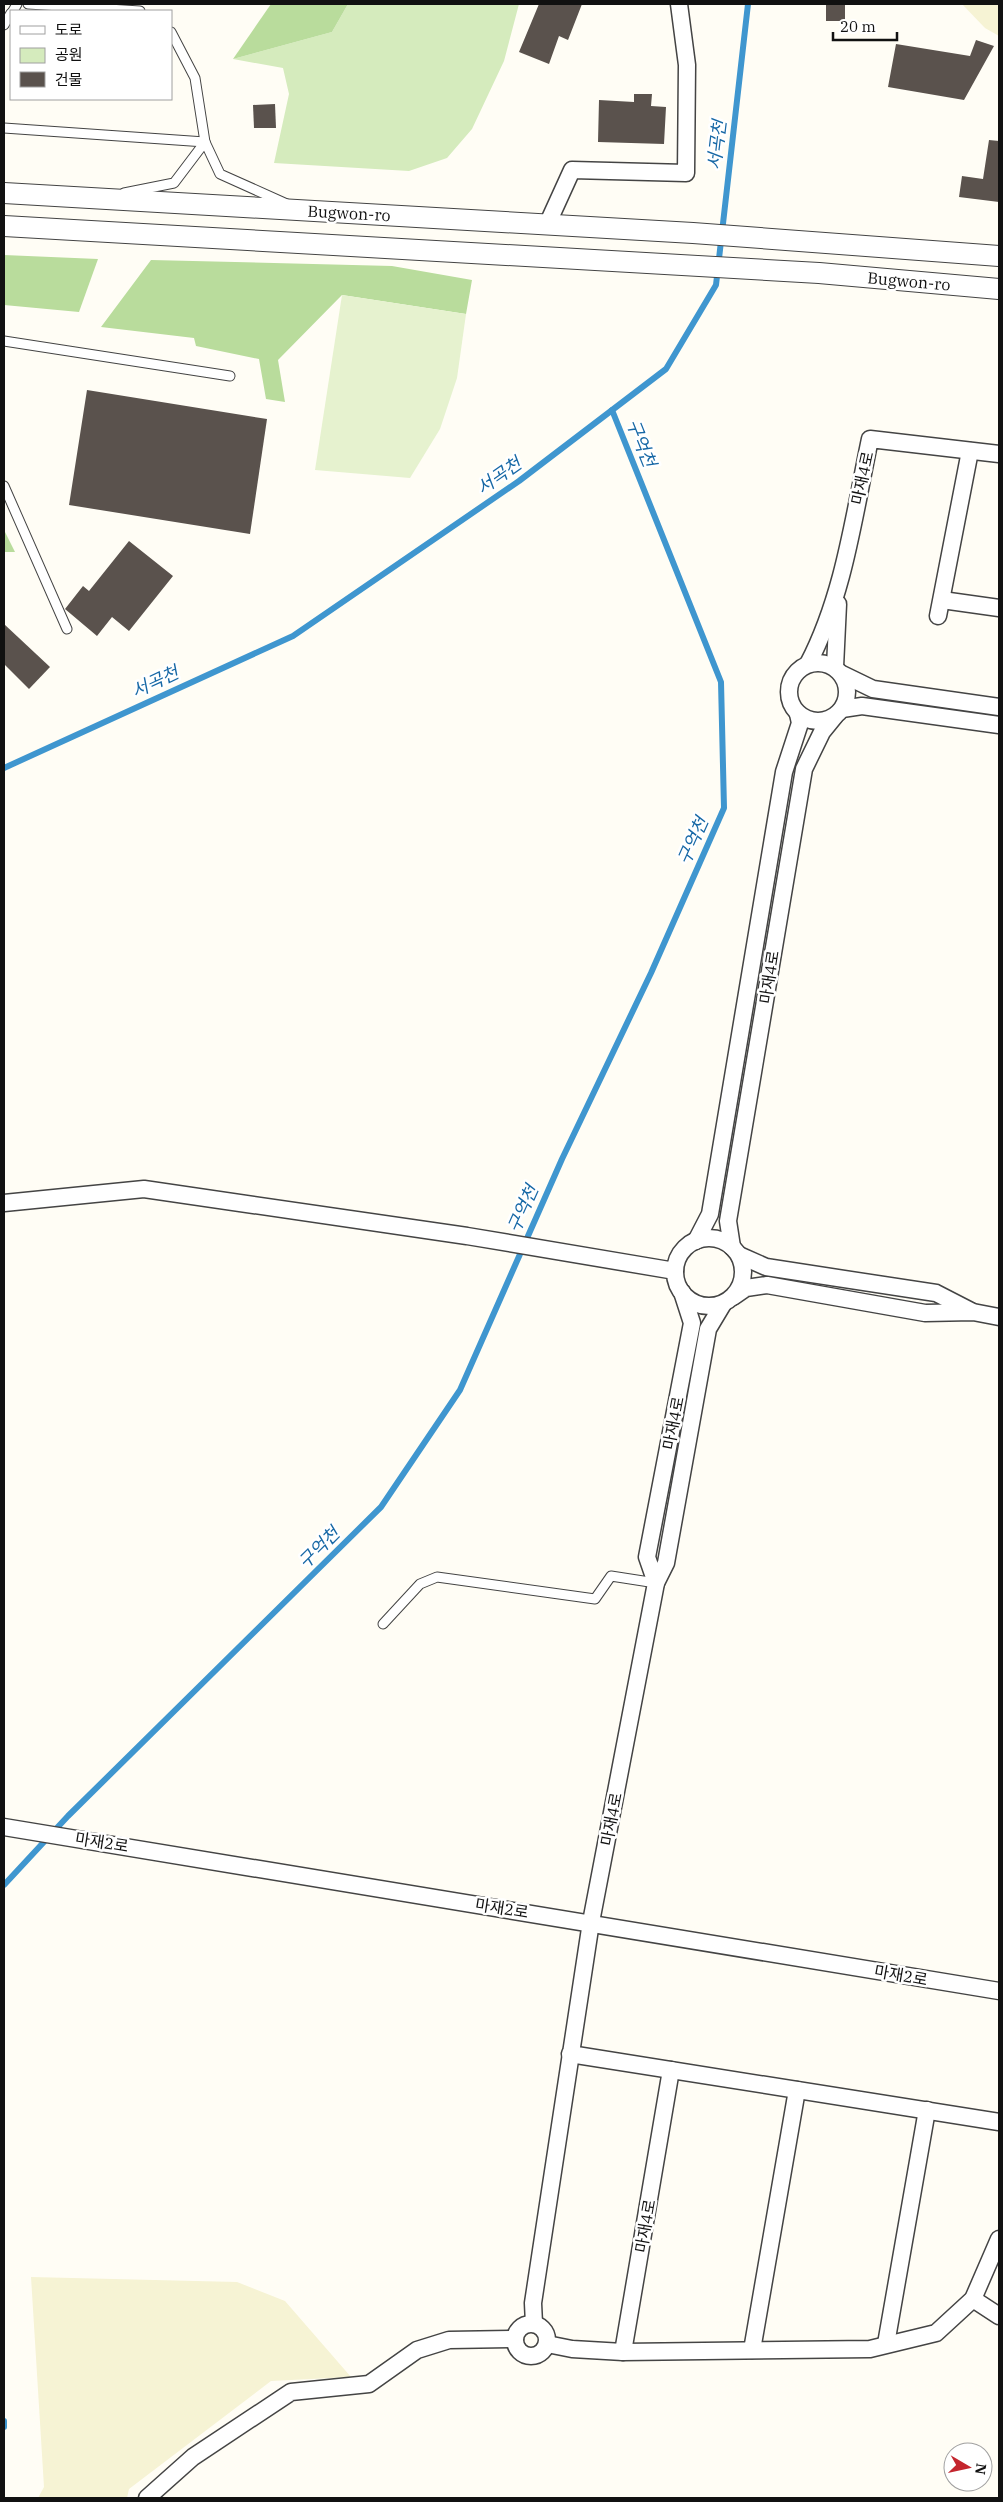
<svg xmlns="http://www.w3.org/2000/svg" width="1003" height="2502" font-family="'IBM Plex Serif','Noto Sans KR',serif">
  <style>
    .farmland { fill: #f6f3d4 }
    .green { fill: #d5ebbd }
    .forest { fill: #b9dc9c }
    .pitch { fill: #e6f2cf }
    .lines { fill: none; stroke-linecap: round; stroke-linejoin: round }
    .stream { stroke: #3f96cf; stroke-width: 6 }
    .building { fill: #5a524d }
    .service-casing { stroke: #444; stroke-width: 11 }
    .minor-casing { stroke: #444; stroke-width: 19 }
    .tertiary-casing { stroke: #444; stroke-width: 22 }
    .service { stroke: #fff; stroke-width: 9 }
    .minor { stroke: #fff; stroke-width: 16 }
    .tertiary { stroke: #fff; stroke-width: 20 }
    .labels { text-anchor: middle; stroke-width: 5; stroke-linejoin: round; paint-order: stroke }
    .street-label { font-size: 16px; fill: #111; stroke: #fff }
    .water-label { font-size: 18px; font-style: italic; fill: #1768a6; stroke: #fff }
  </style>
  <rect width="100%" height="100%" fill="#fffdf5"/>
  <g class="farmland">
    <polygon points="962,4 999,4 999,36 985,28"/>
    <polygon points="31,2277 237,2282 285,2301 351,2377 271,2381 129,2489 127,2498 38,2498 44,2487"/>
  </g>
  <polygon class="green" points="348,4 519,4 504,61 472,129 447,158 409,171 274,163 289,94 283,68 233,59 332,32"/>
  <g class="forest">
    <polygon points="271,4 348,4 332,32 233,59"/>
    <polygon points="4,255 98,259 79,312 4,305"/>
    <polygon points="151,260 392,266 472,280 466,314 342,295 278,360 285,402 266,399 259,359 196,346 194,338 101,327"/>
    <polygon points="4,530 15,552 4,552"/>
  </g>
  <polygon class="pitch" points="342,295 466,314 457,378 440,429 410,478 315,470"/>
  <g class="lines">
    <g class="stream">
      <polyline points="4,768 293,636 519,481 666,369 716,285 748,4"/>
      <polyline points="4,1885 68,1816 381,1507 460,1390 562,1159 651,973 724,808 721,682 612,410"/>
      <polyline points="4,2421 4,2427"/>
    </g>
  </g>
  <g class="building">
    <polygon points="539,4 582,4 568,40 559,36 549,64 519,52"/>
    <rect x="826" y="4" width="19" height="17"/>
    <polygon points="976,40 994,46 964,100 888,87 896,44 970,56"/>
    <polygon points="634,94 652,94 651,106 666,107 664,144 598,142 599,100 634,102"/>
    <polygon points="275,104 276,128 254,128 253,105"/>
    <polygon points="989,140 999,141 999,202 959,197 962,176 983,179"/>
    <polygon points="87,390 267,419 250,534 69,505"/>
    <polygon points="129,541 173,576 129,631 112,617 97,636 65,609 83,586 89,591"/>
    <polygon points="4,624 50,667 29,689 4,664"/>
  </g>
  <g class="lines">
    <g class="service-casing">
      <g id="service">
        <polyline points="28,4 140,11"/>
        <polyline points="13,11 17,4"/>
        <polyline points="4,25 11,13"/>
        <polyline points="171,32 195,78 205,142 220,174 287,204"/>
        <polyline points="4,128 205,142"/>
        <polyline points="124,193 174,183 205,142"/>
        <polyline points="4,341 230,376"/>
        <polyline points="4,486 67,629"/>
        <polyline points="383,1624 420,1584 437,1577 595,1599 611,1576 656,1583"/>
      </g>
    </g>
    <g class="minor-casing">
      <g id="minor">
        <polyline points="547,225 572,170 686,173 687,65 679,4"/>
        <polyline points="942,600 999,608"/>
        <polyline points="938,616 970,451"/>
        <circle cx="818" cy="692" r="29"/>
        <path d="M808,664C844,595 854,515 870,439L999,454"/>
        <polyline points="835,667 838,604"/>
        <polyline points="842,674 873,689 999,707"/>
        <polyline points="842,709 862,706 999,725"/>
        <polyline points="4,1203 144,1189 467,1236 675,1271"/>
        <circle cx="709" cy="1272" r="34"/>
        <polyline points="696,1241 710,1214 784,772 800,723 798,714"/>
        <polyline points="732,1247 728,1221 804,769 822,732 835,716"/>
        <polyline points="739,1255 766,1267 936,1293 971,1311"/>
        <polyline points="733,1297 746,1288 767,1285 925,1313 973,1312 999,1317"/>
        <polyline points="656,1583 647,1557 692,1323 682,1292"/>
        <polyline points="4,1827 999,1991"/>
        <polyline points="570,2054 999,2122"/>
        <polyline points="973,2299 999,2316"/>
        <circle cx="531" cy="2340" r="16"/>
        <polyline points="534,2324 533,2303 591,1922 656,1583 666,1563 708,1329 723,1304"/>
        <polyline points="547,2344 572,2349 623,2352 870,2349 936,2333 973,2299 999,2239"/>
        <polyline points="886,2344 927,2110"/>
        <polyline points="752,2350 797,2090"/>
        <polyline points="623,2352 671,2070"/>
        <polyline points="147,2498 193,2457 291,2392 369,2384 417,2350 449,2340 515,2339"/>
      </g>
    </g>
    <g class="tertiary-casing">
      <g id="tertiary">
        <polyline points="4,193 693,233 999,256"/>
        <polyline points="4,226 819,273 999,289"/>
      </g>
    </g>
    <use href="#service" class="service"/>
    <use href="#minor" class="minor"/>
    <use href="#tertiary" class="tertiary"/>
  </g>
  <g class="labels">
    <g class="street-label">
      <text transform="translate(349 213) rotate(3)" y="6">Bugwon-ro</text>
      <text transform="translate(909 281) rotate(5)" y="6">Bugwon-ro</text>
      <text transform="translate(862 478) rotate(-78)" y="6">마재4로</text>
      <text transform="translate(769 977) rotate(-81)" y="6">마재4로</text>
      <text transform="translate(673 1423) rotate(-79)" y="6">마재4로</text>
      <text transform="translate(611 1819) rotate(-79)" y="6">마재4로</text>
      <text transform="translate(102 1842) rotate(9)" y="6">마재2로</text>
      <text transform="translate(502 1908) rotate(9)" y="6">마재2로</text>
      <text transform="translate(901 1975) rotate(10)" y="6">마재2로</text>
      <text transform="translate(645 2226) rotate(-80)" y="6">마재4로</text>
    </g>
    <g class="water-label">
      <text transform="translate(717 145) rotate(-83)" y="6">서곡천</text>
      <text transform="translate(641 443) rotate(68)" y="6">구억천</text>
      <text transform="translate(499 476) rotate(-35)" y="6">서곡천</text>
      <text transform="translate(155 682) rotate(-25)" y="6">서곡천</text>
      <text transform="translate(693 841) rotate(-66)" y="6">구억천</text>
      <text transform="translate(523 1209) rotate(-66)" y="6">구억천</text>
      <text transform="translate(319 1548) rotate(-45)" y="6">구억천</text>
    </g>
  </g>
  <rect width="1003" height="2502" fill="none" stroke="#111111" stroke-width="10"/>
  <rect x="10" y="10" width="162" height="90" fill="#ffffff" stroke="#a0a0a0"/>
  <rect x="20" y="26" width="25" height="8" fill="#ffffff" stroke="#a0a0a0"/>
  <text x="55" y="35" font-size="15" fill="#111111">도로</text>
  <rect x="20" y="48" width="25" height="15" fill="#d5ebbd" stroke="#a0a0a0"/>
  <text x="55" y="60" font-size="15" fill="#111111">공원</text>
  <rect x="20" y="72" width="25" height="15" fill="#5a524d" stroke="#a0a0a0"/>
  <text x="55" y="85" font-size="15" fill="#111111">건물</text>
  <g transform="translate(968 2467) rotate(99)"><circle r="24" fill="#ffffff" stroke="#a0a0a0"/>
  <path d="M0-4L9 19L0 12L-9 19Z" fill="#c4262e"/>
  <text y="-8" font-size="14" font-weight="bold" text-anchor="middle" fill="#111111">N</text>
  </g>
  <path d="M833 32v8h64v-8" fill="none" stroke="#111111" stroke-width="2.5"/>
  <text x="840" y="32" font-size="15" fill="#111111" stroke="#ffffff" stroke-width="4" paint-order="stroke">20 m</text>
</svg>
